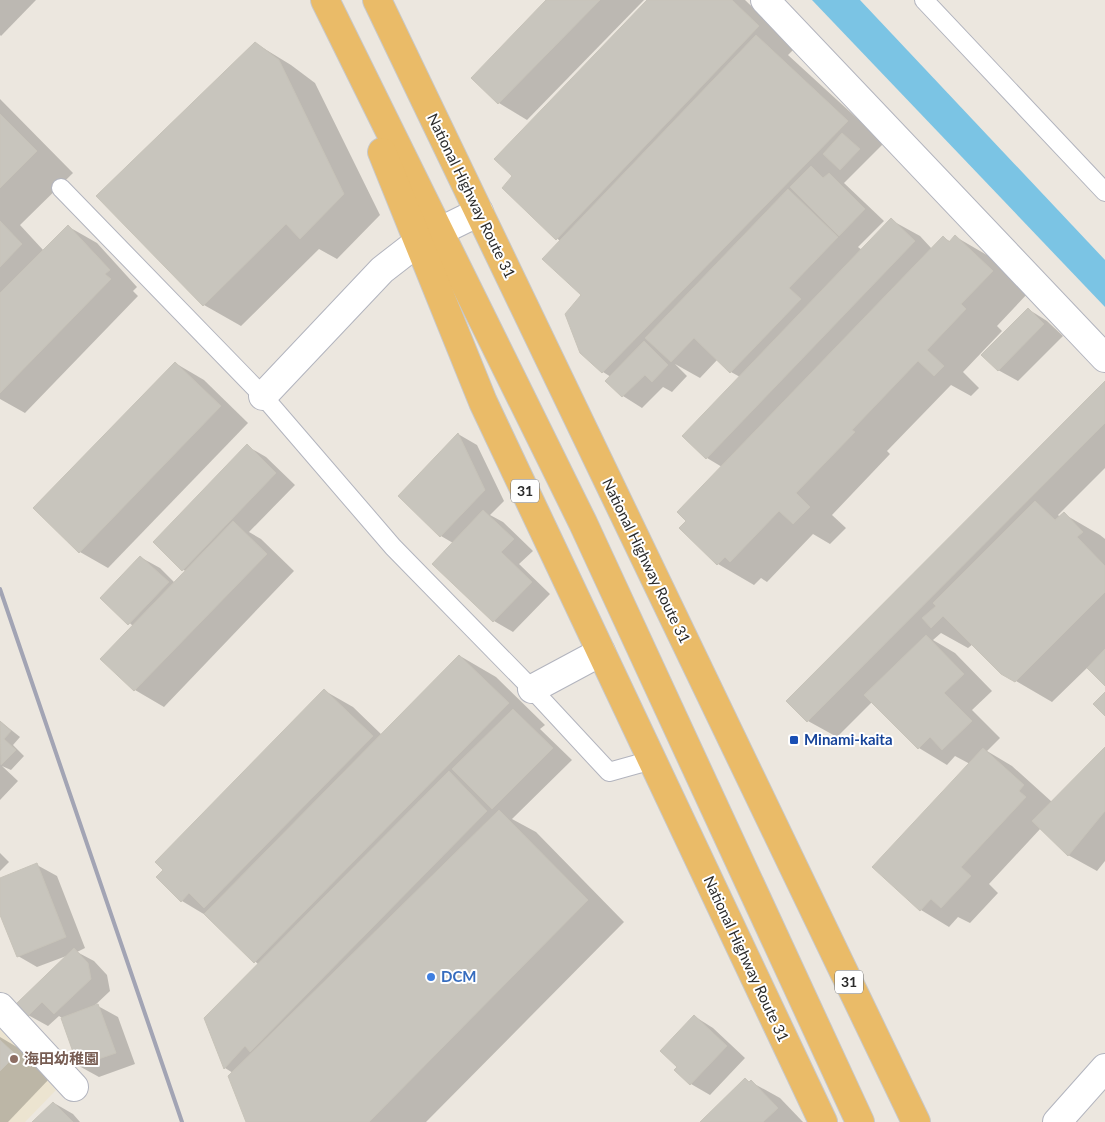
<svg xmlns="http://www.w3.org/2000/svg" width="1105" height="1122" font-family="Lato,'Noto Sans JP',sans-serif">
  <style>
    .education { fill: #ece4d0 }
    .water { fill: #7bc4e4 }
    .shadow { fill: #0003 }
    .building { fill: #c8c5bd; stroke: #c7c3b9 }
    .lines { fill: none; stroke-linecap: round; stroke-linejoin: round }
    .service-casing { stroke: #b2b4be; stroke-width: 20 }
    .minor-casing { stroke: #b2b4be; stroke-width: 30 }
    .secondary-casing { stroke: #b2b4be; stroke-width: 30 }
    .trunk-casing { stroke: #c8c8c8; stroke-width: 30 }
    .service { stroke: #fff; stroke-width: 18 }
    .minor { stroke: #fff; stroke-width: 28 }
    .secondary { stroke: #fff; stroke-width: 28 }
    .trunk { stroke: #eabb68; stroke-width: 28 }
    .rail { stroke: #a2a4b4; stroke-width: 4 }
    .transit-dot { fill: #1a4fb4; stroke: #fff; stroke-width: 2 }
    .shop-dot { fill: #3f7fe0; stroke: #fff; stroke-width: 2 }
    .education-dot { fill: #8d6e63; stroke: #fff; stroke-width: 2 }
    .labels { text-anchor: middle; stroke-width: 4; stroke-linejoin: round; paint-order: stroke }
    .shield { fill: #fff; stroke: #6b6b6b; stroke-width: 1 }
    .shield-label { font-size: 14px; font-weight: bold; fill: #2b2b2b }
    .street-label { font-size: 15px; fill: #2b2b2b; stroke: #fff }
    .transit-label { font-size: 15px; font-weight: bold; fill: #164399; stroke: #fff; text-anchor: start }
    .shop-label { font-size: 15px; font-weight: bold; fill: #366cbe; stroke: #fff; text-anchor: start }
    .education-label { font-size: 15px; font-weight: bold; fill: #785e54; stroke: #fff; text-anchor: start }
  </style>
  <rect width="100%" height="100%" fill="#ece7df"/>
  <polygon class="education" points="0,1029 56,1090 25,1122 0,1122"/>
  <polygon class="water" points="812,0 860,0 1105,260 1105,307"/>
  <g class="shadow">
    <polygon points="0,0 36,0 1,36 0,35"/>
    <polygon points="548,0 644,0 527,120 499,103"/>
    <polygon points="648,0 745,0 795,48 788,55 884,143 844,183 884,221 858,247 862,250 891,220 920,236 932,249 943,237 951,242 956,237 992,258 1029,292 997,326 1002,331 963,372 979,388 971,396 951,385 887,451 890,454 832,515 846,528 830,544 813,534 767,582 761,578 754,585 718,564 687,521 722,467 707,458 740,377 731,372 718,359 700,378 675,364 687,376 672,392 663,387 642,408 623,396 607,381 611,377 603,372 583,295 561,242 504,188"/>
    <polygon points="255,43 291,65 315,83 380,215 337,259 319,249 241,326 204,305 98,196"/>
    <polygon points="0,99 73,173 20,225 44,251 69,227 97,243 137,287 133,291 138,296 25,413 0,399"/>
    <polygon points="1028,309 1047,321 1063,336 1018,381 998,370"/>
    <polygon points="175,363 204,380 248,423 108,568 80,552"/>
    <polygon points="1105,383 1105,468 1058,515 1060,517 1064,514 1100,535 1105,539 1105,684 1088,667 1052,702 1016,681 973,644 968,648 941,633 933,640 955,653 992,691 972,710 1000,738 987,751 1012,766 1052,802 1105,749 1105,861 1097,871 1068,855 1041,828 989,884 998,893 970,923 958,917 949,927 921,910 874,867 970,764 955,756 947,765 919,748 872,702 837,737 808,721 788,701"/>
    <polygon points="458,434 477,445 504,501 490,515 503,522 533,551 519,564 550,594 513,632 494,621 453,543 441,536"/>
    <polygon points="247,446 266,457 295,485 249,532 261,539 294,571 164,707 135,690 102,658 133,626 102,598 140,557 160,568 175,583 186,571 183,570"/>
    <polygon points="460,656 496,677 545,725 540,729 572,760 512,819 536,832 624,922 426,1122 247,1122 233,1073 225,1068 259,965 207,916 182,901 157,877 325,691 353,707 382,735"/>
    <polygon points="0,721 20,737 13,745 24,756 11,770 2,766 18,781 0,800"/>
    <polygon points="0,853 9,862 0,871"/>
    <polygon points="37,865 57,876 85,948 77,952 94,961 107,975 110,991 92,1008 98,1006 118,1017 135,1064 99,1077 79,1066 62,1018 59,1016 48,1026 28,1015 69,955 37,967 18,956 0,912 0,879"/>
    <polygon points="694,1016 713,1028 745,1058 710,1095 691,1084 676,1070 679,1067"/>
    <polygon points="0,1037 27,1053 51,1077 8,1122 0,1122"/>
    <polygon points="751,1082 780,1098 803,1122 702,1122"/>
    <polygon points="54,1103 73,1114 80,1122 34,1122"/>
  </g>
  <g class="building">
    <polygon points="546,0 600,0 498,104 471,78"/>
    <polygon points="647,0 732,0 759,26 556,240 502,188 512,176 494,159"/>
    <polygon points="756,35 848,121 602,373 580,353 565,314 581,295 542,259"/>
    <polygon points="255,42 279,60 344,194 300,239 286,224 203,306 96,196"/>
    <polygon points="0,114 37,151 0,188"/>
    <polygon points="842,133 860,149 840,170 823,154"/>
    <polygon points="811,166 823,178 829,173 865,209 839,236 790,187"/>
    <polygon points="788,189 838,237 789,288 801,299 730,373 694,338 671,362 645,338"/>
    <polygon points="891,218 915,241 706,459 682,436"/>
    <polygon points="0,221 22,244 0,267"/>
    <polygon points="68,225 110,270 105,274 111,279 0,393 0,293"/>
    <polygon points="955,235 993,271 961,304 966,309 927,350 944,366 934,376 918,361 852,430 855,432 796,493 810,507 793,524 779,511 730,562 725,557 717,565 679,528 686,521 677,512 943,236 949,242"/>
    <polygon points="1028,308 1044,324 998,371 981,355"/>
    <polygon points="644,341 668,365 652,382 645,375 622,397 605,381"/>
    <polygon points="175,362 221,406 79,553 33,508"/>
    <polygon points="1105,381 1105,423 807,722 786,701"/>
    <polygon points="458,433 485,490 440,537 398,496"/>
    <polygon points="247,444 276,473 182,571 153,542"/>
    <polygon points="1035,501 1055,520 1064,512 1083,532 1077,537 1105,566 1105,592 1015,682 1001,674 943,616 931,628 922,618 936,606 933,603"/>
    <polygon points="483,510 514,539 501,552 532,582 493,622 432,564"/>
    <polygon points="233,521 267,554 134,691 100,659"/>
    <polygon points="140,556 169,582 128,625 100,598"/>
    <polygon points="926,635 964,674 944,693 972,721 942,750 930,737 918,749 864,695"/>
    <polygon points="1105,649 1105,686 1087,668"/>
    <polygon points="459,655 509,703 254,963 204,914"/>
    <polygon points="324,689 373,736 204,908 189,893 181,902 156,877 163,870 155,862"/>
    <polygon points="1105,692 1105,716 1093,704"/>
    <polygon points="513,709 553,748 492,809 452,769"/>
    <polygon points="0,721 11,731 4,739 16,750 1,765"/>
    <polygon points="1105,747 1105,811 1068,856 1032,821"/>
    <polygon points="983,748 1024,785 1019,791 1026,797 961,867 971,876 941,908 931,899 920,911 872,867"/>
    <polygon points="449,771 487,811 250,1052 245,1046 224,1069 204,1018"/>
    <polygon points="499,810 588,900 369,1122 246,1122 228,1076"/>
    <polygon points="37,863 66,937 17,957 0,915 0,878"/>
    <polygon points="74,948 88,963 91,979 54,1014 42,1002 28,1016 16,1004"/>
    <polygon points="98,1004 116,1053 78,1066 61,1018"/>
    <polygon points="694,1015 727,1046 690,1085 674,1070 677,1067 660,1051"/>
    <polygon points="0,1040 16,1055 0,1071"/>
    <polygon points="745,1078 749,1082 751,1080 778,1108 763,1122 700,1122"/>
    <polygon points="53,1102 73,1122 32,1122"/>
  </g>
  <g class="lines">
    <g class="service-casing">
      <g id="service">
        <polyline points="924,0 1105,192"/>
        <polyline points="61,188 263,396 393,547 532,689 609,772 652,760"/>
      </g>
    </g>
    <g class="minor-casing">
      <g id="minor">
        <polyline points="765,0 1105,358"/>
        <polyline points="263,396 382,270 418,242 479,212"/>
        <polyline points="532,689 601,652"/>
        <polyline points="0,1007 74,1087"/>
      </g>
    </g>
    <g class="secondary-casing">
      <polyline id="secondary" points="1057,1122 1105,1068"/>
    </g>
    <g class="trunk-casing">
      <g id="trunk">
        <polyline points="325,0 583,523 860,1122"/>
        <polyline points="377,0 916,1122"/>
        <polyline points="382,152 483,402 823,1122"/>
      </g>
    </g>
    <use href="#service" class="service"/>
    <use href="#minor" class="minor"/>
    <use href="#secondary" class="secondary"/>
    <use href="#trunk" class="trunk"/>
    <polyline class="rail" points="0,589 182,1122"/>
  </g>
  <rect class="transit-dot" x="789" y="735" width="10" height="10" rx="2.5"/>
  <circle class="shop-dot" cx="431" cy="977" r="5"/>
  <circle class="education-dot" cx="14" cy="1059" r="5"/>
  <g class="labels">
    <g class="shield">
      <rect x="511" y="479.5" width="28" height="23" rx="4"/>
      <rect x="835" y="970.5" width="28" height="23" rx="4"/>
    </g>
    <g class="shield-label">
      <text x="525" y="496">31</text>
      <text x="849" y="987">31</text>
    </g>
    <g class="street-label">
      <text transform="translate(471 196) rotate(64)" y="5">National Highway Route 31</text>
      <text transform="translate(646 561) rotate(64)" y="5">National Highway Route 31</text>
      <text transform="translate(746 959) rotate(65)" y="5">National Highway Route 31</text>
    </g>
    <g class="transit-label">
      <text x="804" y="745">Minami-kaita</text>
    </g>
    <g class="shop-label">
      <text x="441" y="982">DCM</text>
    </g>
    <g class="education-label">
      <text x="24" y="1064">海田幼稚園</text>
    </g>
  </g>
</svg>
